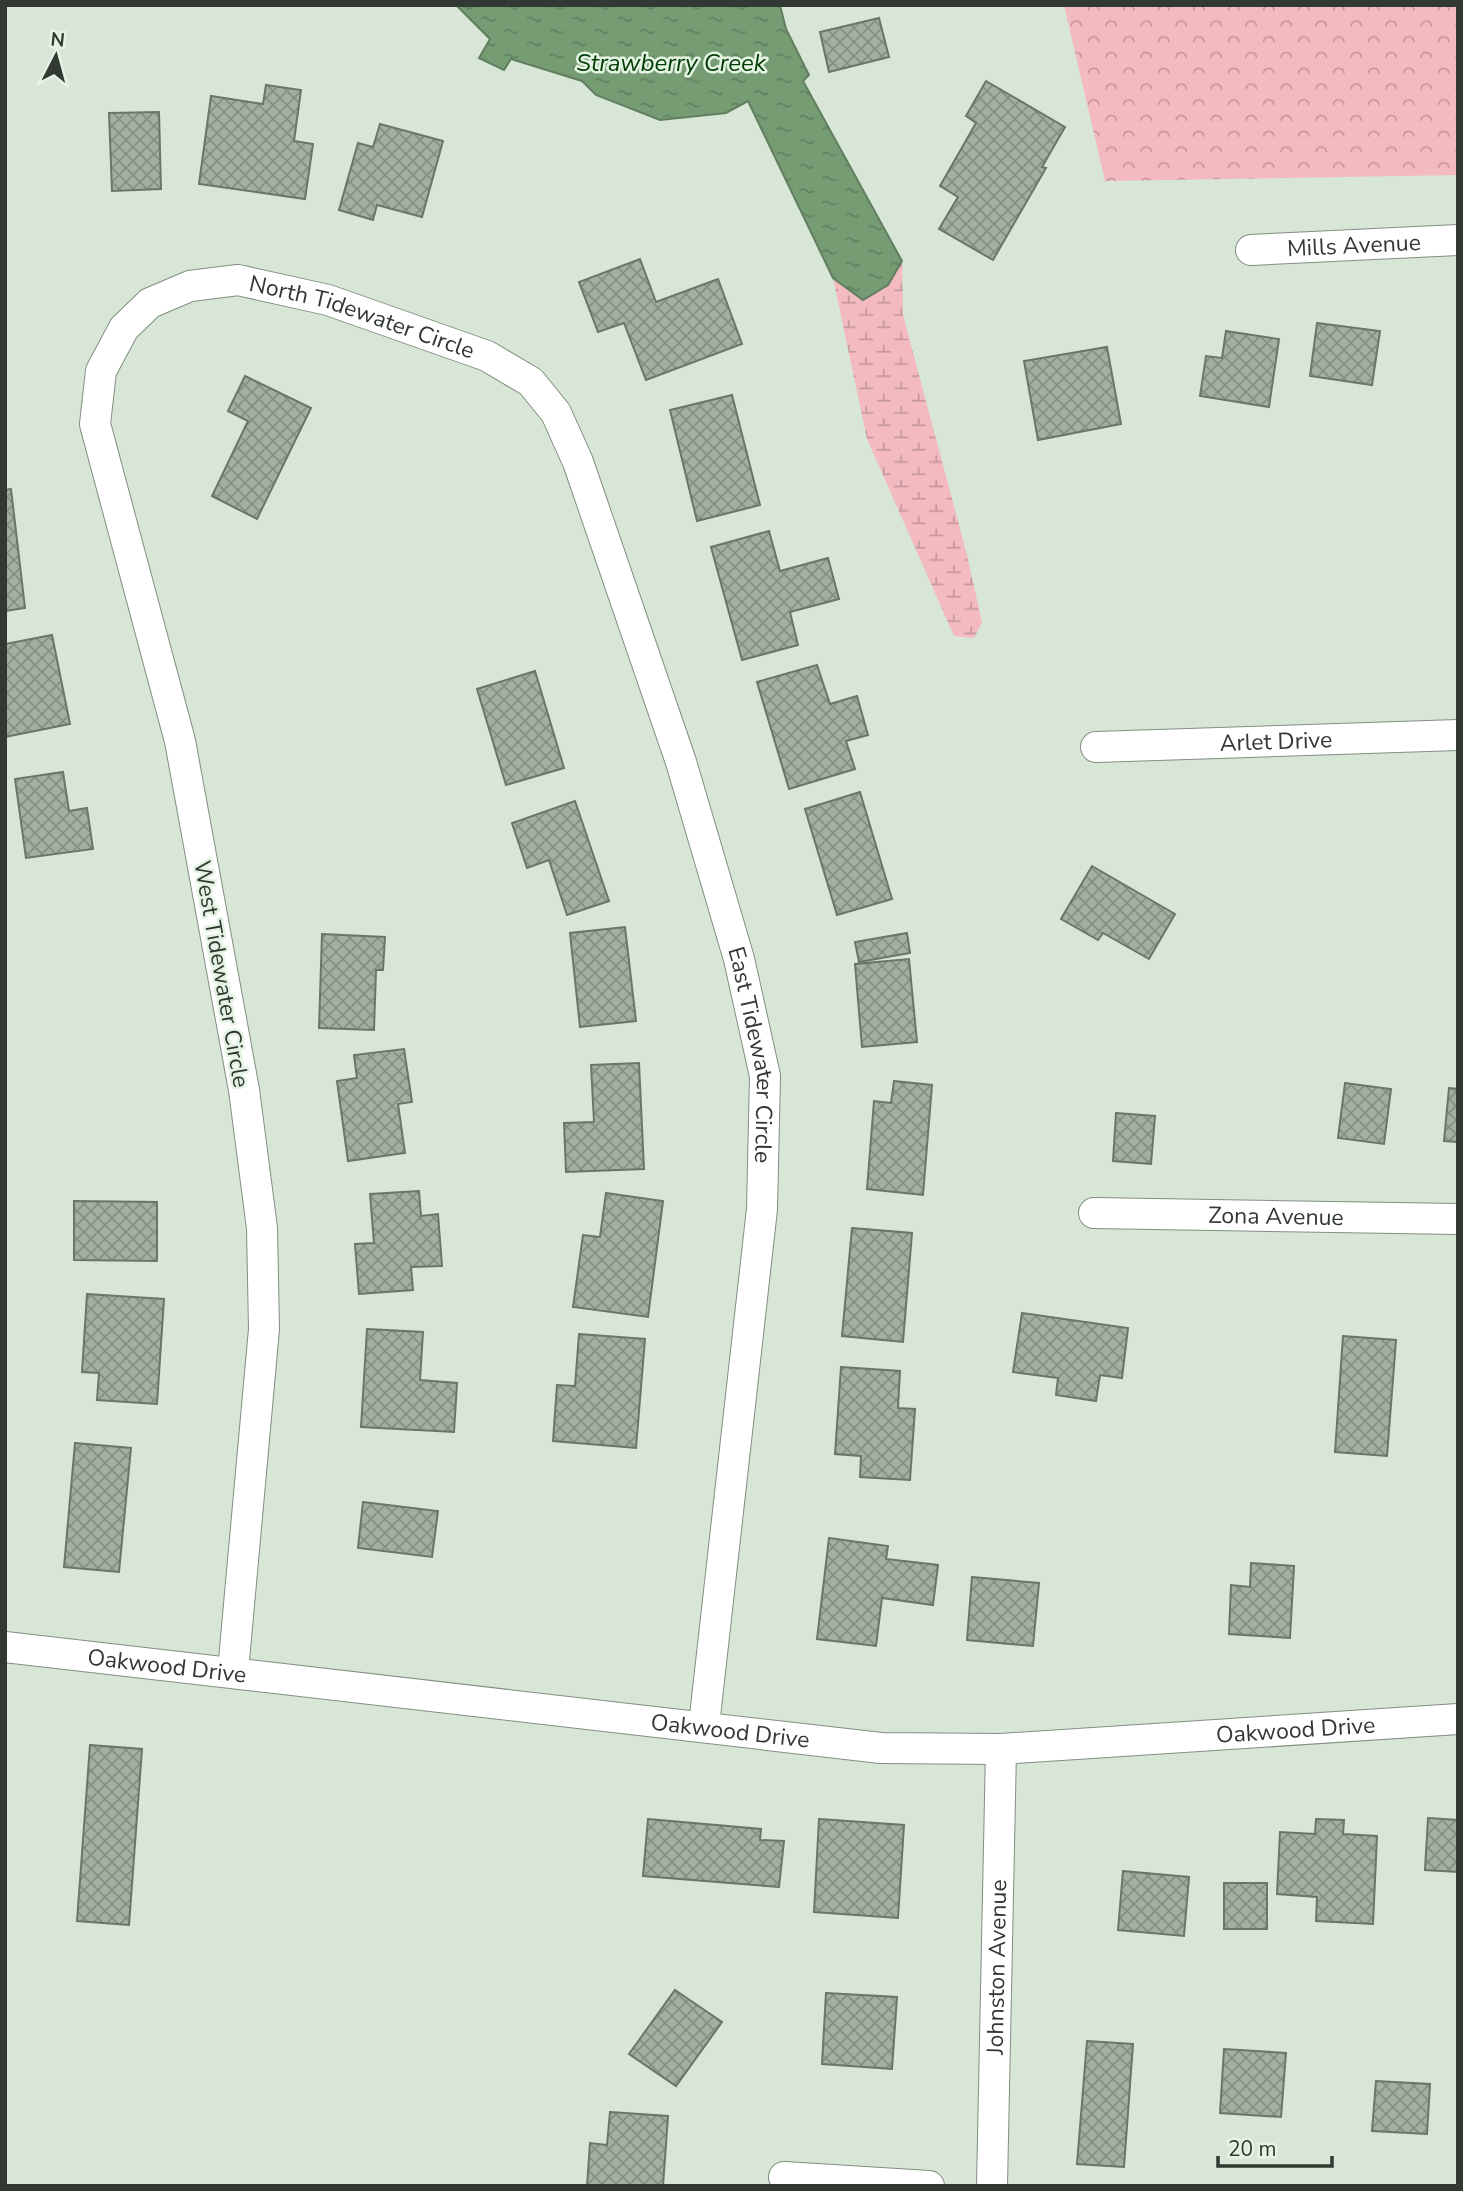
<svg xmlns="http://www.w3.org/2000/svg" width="1463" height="2191" font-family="'Nunito Sans',sans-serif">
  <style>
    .forest { fill: url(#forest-crowns) }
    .wetland { fill: url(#wetland-marsh) }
    .water { fill: url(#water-ripples); stroke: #627e60; stroke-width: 2 }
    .building { fill: url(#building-cross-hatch); stroke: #697668; stroke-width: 2 }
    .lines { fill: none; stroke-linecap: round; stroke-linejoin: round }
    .minor-casing { stroke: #828f81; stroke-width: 32 }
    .minor { stroke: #fff; stroke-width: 30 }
    .labels { text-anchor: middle; stroke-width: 5; stroke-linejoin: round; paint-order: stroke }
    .street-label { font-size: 23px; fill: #323832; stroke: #e4f3e3 }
    .water-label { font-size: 24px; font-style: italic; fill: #003c03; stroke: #e4f3e3 }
  </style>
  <defs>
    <pattern id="forest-crowns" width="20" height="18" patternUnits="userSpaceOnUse" patternTransform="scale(1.75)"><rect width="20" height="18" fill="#f3bac0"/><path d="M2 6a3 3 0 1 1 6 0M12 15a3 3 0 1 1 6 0" fill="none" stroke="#c5989d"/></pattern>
    <pattern id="wetland-marsh" width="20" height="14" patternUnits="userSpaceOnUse" patternTransform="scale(1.75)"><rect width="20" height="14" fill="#f3bac0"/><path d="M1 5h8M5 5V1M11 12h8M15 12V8" fill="none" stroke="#c5989d"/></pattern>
    <pattern id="water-ripples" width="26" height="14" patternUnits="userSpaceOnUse" patternTransform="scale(1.75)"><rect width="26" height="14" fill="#769c73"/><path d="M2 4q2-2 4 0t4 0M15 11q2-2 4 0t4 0" fill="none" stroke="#61805f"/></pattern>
    <pattern id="building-cross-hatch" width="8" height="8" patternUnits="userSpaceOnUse" patternTransform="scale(1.75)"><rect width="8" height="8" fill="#a2b0a1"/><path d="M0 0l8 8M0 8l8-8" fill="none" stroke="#859084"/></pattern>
  </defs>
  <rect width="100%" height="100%" fill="#d7e6d6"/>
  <polygon class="forest" points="1064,5 1458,5 1458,175 1105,181"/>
  <polygon class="wetland" points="902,261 903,315 967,555 982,623 974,638 954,636 867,439 833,278 863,300 888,285"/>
  <polygon class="water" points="456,5 780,5 786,29 809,75 803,81 902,261 888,285 863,300 833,278 748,101 726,113 660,120 596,95 582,81 511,59 504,70 479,58 490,39"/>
  <g class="building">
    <polygon points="879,18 889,57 829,72 820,32"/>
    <polygon points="986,81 1065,127 1042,167 1046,168 993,260 939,229 958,197 940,186 976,123 966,116"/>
    <polygon points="266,85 301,90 294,141 313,144 305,199 199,184 211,96 263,104"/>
    <polygon points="159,112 161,189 112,191 109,113"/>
    <polygon points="380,124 443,141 422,217 377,205 373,220 339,210 358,143 373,147"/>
    <polygon points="640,259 656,302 718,279 742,344 646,380 624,323 598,332 579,282"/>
    <polygon points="1317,323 1380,331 1372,385 1310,376"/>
    <polygon points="1226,331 1279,339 1269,407 1200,396 1206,356 1222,358"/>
    <polygon points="1107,347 1121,424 1038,440 1024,361"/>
    <polygon points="245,376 311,408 257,519 212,496 248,421 228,411"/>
    <polygon points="732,395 760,505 697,521 670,410"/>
    <polygon points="11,489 25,608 5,611 5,490"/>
    <polygon points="769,531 780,571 828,558 839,599 790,612 798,645 742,660 711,547"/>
    <polygon points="52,635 70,724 5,737 5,644"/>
    <polygon points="817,665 830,704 857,696 868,735 846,741 855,769 789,789 757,682"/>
    <polygon points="535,671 564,768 506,785 477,689"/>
    <polygon points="63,772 69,811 87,808 93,849 26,858 15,779"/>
    <polygon points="860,792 892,899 837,915 805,809"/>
    <polygon points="575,801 609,901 567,915 549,860 527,868 512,823"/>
    <polygon points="1092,866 1175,914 1149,959 1103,933 1098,940 1061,919"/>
    <polygon points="625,927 636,1021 580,1027 570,933"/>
    <polygon points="907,933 910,953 859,962 855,942"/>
    <polygon points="322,934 385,937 383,970 376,970 374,1030 319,1028"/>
    <polygon points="909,959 917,1042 862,1047 855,964"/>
    <polygon points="404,1049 412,1102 398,1104 405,1153 348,1161 337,1081 357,1078 354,1055"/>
    <polygon points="639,1063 644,1169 566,1172 564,1123 594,1122 591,1065"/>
    <polygon points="894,1081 932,1085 923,1195 867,1189 874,1101 891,1103"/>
    <polygon points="1345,1083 1391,1089 1384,1144 1338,1138"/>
    <polygon points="1449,1088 1458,1089 1458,1142 1444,1141"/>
    <polygon points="1116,1113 1155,1116 1151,1164 1113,1161"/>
    <polygon points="419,1191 421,1216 438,1214 442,1266 411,1267 413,1290 359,1294 355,1244 374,1243 370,1194"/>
    <polygon points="606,1193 663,1201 648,1317 573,1307 583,1235 600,1237"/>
    <polygon points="74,1201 157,1202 157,1261 74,1260"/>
    <polygon points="852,1228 912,1233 903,1342 842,1336"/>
    <polygon points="87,1294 164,1299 157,1404 97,1400 99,1373 82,1372"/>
    <polygon points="1022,1313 1128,1328 1122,1378 1100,1375 1096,1401 1056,1395 1058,1378 1013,1372"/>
    <polygon points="367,1329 423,1332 420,1380 457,1383 454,1432 361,1427"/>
    <polygon points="579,1334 645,1339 636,1448 553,1441 557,1385 575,1386"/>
    <polygon points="1343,1336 1396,1340 1387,1456 1335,1452"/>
    <polygon points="841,1367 900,1371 898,1408 915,1409 910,1480 860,1477 861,1456 835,1454"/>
    <polygon points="75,1443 131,1448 119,1572 64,1567"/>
    <polygon points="363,1502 438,1511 432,1557 358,1548"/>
    <polygon points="829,1538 888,1546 886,1559 938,1565 933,1605 882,1598 876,1646 817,1639"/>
    <polygon points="1251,1563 1294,1566 1290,1638 1229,1634 1231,1585 1250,1587"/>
    <polygon points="972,1577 1039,1583 1033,1646 967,1640"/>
    <polygon points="90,1745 142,1749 129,1925 77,1921"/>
    <polygon points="1428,1818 1458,1820 1458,1872 1425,1870"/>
    <polygon points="648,1819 761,1829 760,1840 784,1841 779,1887 643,1876"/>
    <polygon points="819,1819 904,1825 898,1918 814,1912"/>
    <polygon points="1316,1819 1344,1820 1343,1834 1377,1836 1373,1924 1316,1921 1317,1897 1277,1894 1280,1832 1315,1834"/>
    <polygon points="1123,1871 1189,1877 1184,1936 1118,1930"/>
    <rect x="1224" y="1883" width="43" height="46"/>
    <polygon points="675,1990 722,2022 676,2086 629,2054"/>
    <polygon points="826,1993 897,1997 892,2069 822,2064"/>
    <polygon points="1087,2041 1133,2044 1124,2167 1077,2164"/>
    <polygon points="1224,2049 1286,2053 1281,2117 1220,2113"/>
    <polygon points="1376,2081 1430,2084 1427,2134 1372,2131"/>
    <polygon points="610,2112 668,2116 663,2186 587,2186 590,2143 607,2145"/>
  </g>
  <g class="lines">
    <g class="minor-casing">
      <g id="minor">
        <path id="s1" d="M1251,250L1458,240"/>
        <path id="s2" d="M1096,747L1458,735"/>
        <path id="s3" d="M1094,1213L1458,1219"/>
        <path id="s4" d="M5,1647L881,1748L1001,1749L1458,1719"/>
        <path id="s5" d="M233,1671L264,1329L262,1228L244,1090L180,741L95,424L101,371L124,328L150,303L190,286L238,280L328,300L487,356L531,382L556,413L578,462L681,762L739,959L765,1076L762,1209L704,1725"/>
        <polyline points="784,2177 929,2186"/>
        <path id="s6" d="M992,2186L1001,1749"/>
      </g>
    </g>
    <use href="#minor" class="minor"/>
  </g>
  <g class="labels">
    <g class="street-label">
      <text dy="8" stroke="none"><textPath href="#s1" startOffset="103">Mills Avenue</textPath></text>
      <text dy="8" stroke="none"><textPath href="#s5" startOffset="1626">North Tidewater Circle</textPath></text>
      <text dy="8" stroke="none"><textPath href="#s2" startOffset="180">Arlet Drive</textPath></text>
      <text transform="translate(222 974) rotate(80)" y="8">West Tidewater Circle</text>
      <text dy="8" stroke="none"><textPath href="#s5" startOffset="2522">East Tidewater Circle</textPath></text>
      <text dy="8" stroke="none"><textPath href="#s3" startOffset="182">Zona Avenue</textPath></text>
      <text dy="8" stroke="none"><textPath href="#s4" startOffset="163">Oakwood Drive</textPath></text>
      <text dy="8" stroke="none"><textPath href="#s4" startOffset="730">Oakwood Drive</textPath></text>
      <text dy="8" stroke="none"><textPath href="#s4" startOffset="1297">Oakwood Drive</textPath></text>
      <text dy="8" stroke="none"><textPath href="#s6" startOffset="219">Johnston Avenue</textPath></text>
    </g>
    <g class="water-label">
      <text x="671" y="71">Strawberry Creek</text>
    </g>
  </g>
  <rect width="1463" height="2191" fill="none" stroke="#323832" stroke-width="14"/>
  <g transform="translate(56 56) rotate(6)" stroke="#e4f3e3" stroke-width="5" paint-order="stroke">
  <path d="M0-5L12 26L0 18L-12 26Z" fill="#323832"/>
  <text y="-10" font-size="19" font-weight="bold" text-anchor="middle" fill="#323832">N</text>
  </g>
  <path d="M1218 2156v10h114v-10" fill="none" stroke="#323832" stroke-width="3.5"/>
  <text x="1228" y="2156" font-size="21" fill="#323832" stroke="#e4f3e3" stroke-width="5" paint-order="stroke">20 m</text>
</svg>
